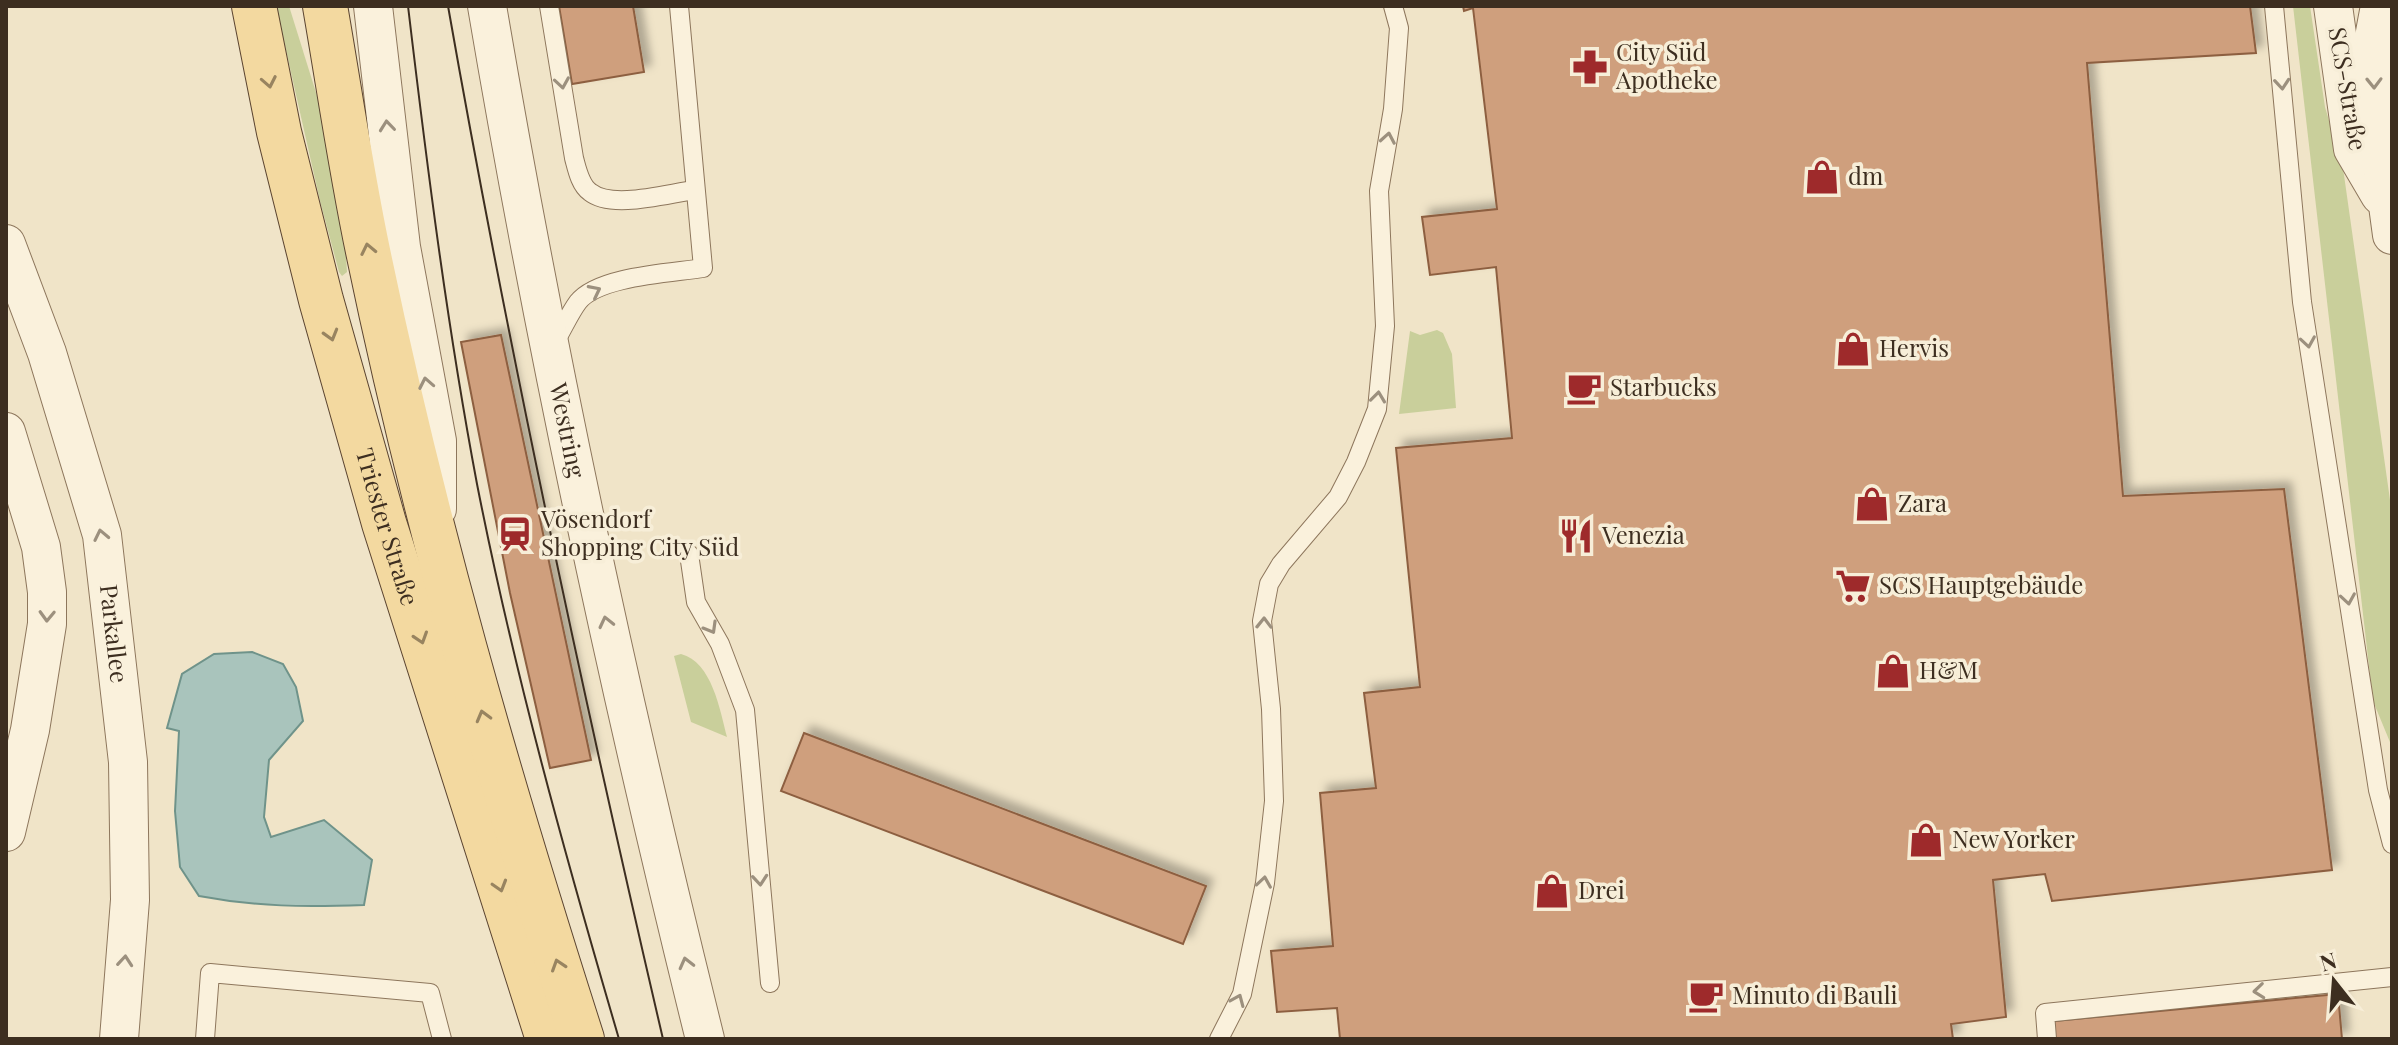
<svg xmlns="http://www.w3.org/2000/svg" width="2398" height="1045" font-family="'Playfair Display',serif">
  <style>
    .green { fill: #c9cf9b }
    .water { fill: #a9c4bc; stroke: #6f938a; stroke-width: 2 }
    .building { fill: #cf9f7d; stroke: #8d5f41; stroke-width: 2; filter: url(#shadow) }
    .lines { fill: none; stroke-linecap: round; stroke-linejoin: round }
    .service-casing { stroke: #8d765c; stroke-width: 20 }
    .minor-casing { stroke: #8d765c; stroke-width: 40 }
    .primary-casing { stroke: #5b4430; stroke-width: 46 }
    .service { stroke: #faf1dc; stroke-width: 18 }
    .minor { stroke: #faf1dc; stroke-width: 38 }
    .primary { stroke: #f3d9a0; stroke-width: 44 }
    .tram { stroke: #3d2e20; stroke-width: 2 }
    .oneway { stroke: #988460 }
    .oneway2 { stroke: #9c907e }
    .labels { text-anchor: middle; stroke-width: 7; stroke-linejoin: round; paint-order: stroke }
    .poi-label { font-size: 24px; fill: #3d2e20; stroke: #f7eed8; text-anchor: start }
    .street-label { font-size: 24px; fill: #3d2e20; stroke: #f7eed8 }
  </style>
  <defs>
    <filter id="shadow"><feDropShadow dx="7" dy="-7" stdDeviation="4" flood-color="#0004"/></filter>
  </defs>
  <rect width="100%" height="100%" fill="#f0e4c8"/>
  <g class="green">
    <polygon points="276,6 289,6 318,99 346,256 347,272 342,276 339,272 320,201"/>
    <polygon points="2293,6 2310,6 2325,107 2343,168 2392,514 2392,747 2373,701"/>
    <polygon points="1437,330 1443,333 1452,354 1456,408 1399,414 1410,331 1420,335"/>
    <path d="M681,654C712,662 720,710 727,737L691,722L674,656Z"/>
  </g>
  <path class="water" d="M252,652L283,664L296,687L303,721L269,760L264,817L271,837L324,820L372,860L364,905C305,907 257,907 199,896L180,867L175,811L179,731L167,728L182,674L214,654Z"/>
  <g class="building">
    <polygon points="559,6 633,6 644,72 572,84"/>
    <polygon points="1463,6 2250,6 2256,53 2087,63 2123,496 2284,489 2332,870 2052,901 2045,874 1993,880 2006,1017 1951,1024 1953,1039 1340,1039 1337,1008 1277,1012 1271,951 1333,946 1320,793 1376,788 1364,693 1420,687 1396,448 1512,438 1496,267 1430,275 1422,217 1497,209 1473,8 1464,11"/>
    <polygon points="501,335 591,760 550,768 510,593 461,342"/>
    <polygon points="804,733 1206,886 1183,944 781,791"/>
    <polygon points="2338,994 2342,1039 2055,1039 2054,1021"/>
  </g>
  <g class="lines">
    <g class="service-casing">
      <g id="service">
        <path d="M549,6L574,158C577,169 580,185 590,192C612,210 669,193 695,190"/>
        <polyline points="2274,6 2302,302 2378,790 2392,844"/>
        <path d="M553,345C562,331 569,314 578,302C598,276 672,273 703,268L679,6"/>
        <polyline points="689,554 696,602 720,644 745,710 770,983"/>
        <polyline points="205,1039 210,973 430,993 442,1039"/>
        <polyline points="1219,1039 1242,994 1265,883 1274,801 1271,709 1262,621 1269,584 1281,564 1338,497 1356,462 1377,409 1385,326 1379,191 1393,109 1399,28 1393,6"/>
        <polyline points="2047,1039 2045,1013 2392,977"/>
      </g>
    </g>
    <g class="minor-casing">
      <g id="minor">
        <polyline points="373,6 401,247 437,441 437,509"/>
        <path id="s1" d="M487,6C546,354 620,697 705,1039"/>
        <polyline points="2333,6 2353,149 2380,195"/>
        <polyline points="2380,6 2373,43 2375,109 2392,235"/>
        <path id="s2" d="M6,244L47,353L102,535L128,762L130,900L119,1039"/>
        <polyline points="6,432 41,547 47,592 47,624 30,730 6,832"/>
      </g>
    </g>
    <g class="primary-casing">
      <g id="primary">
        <path id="s3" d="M254,6L279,132L321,300L384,523L548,1039"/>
        <path d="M325,6C339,87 351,170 368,251C423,517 499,780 582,1039"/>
      </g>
    </g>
    <use href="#service" class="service"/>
    <use href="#minor" class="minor"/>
    <use href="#primary" class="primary"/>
    <g class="tram">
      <path d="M408,6C427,166 447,325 477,484C514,672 565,855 619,1039"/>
      <path d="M448,6C509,353 583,696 663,1039"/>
    </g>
  </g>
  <defs><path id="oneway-chevron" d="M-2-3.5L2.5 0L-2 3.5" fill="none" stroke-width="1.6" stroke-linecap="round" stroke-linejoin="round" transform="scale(2)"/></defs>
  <g class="oneway">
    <use href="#oneway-chevron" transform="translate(269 82) rotate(79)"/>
    <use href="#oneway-chevron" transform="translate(368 249) rotate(-102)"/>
    <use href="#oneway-chevron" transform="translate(331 335) rotate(74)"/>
    <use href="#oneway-chevron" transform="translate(421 638) rotate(72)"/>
    <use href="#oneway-chevron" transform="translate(483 716) rotate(-105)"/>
    <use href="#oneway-chevron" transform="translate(500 886) rotate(73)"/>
    <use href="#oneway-chevron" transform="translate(558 965) rotate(-108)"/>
  </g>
  <g class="oneway2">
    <use href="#oneway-chevron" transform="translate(562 83) rotate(81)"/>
    <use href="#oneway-chevron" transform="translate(2374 83) rotate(89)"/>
    <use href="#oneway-chevron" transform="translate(2282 84) rotate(85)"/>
    <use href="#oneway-chevron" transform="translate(387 126) rotate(-96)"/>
    <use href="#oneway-chevron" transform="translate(1388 138) rotate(-80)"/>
    <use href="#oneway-chevron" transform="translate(595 291) rotate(-27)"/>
    <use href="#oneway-chevron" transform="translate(2308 342) rotate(81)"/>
    <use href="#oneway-chevron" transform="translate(426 383) rotate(-101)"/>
    <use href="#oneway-chevron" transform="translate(1378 397) rotate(-83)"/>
    <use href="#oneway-chevron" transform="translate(101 535) rotate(-102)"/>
    <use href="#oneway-chevron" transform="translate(2348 599) rotate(81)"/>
    <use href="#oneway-chevron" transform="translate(47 616) rotate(92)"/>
    <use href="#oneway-chevron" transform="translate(606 622) rotate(-103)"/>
    <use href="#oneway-chevron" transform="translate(1264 623) rotate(-89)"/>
    <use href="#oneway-chevron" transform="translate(711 628) rotate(60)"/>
    <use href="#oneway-chevron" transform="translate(760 880) rotate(85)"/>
    <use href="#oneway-chevron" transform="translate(1264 882) rotate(-81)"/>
    <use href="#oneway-chevron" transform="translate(125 961) rotate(-85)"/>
    <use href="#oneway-chevron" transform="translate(686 963) rotate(-104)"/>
    <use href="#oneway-chevron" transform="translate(2259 991) rotate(174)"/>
    <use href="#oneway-chevron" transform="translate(1238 1000) rotate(-67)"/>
  </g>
  <defs>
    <g id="pharmacy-bare" transform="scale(2.76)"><path d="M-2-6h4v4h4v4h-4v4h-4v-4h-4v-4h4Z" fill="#9e2a2b" stroke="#f7eed8" stroke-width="2.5" paint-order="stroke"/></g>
    <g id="shop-bare" transform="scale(2.76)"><path d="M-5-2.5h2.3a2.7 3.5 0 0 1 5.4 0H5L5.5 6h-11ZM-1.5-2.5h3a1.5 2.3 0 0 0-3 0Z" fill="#9e2a2b" stroke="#f7eed8" stroke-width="2.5" paint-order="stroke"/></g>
    <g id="cafe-bare" transform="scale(2.76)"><path d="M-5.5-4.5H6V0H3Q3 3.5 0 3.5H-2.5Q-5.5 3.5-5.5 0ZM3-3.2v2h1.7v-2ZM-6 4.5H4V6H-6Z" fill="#9e2a2b" stroke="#f7eed8" stroke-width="2.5" paint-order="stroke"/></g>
    <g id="station-bare" transform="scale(2.76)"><path d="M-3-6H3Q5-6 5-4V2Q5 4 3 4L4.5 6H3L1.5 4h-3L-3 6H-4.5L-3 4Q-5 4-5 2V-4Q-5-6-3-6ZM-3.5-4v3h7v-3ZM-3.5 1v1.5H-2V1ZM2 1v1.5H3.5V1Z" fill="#9e2a2b" stroke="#f7eed8" stroke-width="2.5" paint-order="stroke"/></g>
    <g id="restaurant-bare" transform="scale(2.76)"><path d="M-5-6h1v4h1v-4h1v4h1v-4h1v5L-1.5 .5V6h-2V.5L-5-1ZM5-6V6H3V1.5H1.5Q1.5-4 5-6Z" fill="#9e2a2b" stroke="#f7eed8" stroke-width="2.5" paint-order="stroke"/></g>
    <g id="supermarket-bare" transform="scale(2.76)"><path d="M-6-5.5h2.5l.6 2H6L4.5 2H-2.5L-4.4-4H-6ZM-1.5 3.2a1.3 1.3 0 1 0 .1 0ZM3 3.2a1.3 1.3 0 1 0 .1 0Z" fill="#9e2a2b" stroke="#f7eed8" stroke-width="2.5" paint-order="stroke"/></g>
  </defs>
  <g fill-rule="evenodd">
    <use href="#pharmacy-bare" x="1590" y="67"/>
    <use href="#shop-bare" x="1822" y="177"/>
    <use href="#shop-bare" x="1853" y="349"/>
    <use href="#cafe-bare" x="1584" y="388"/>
    <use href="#shop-bare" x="1872" y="504"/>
    <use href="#station-bare" x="515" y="534"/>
    <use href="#restaurant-bare" x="1576" y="536"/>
    <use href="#supermarket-bare" x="1853" y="586"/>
    <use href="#shop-bare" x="1893" y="671"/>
    <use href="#shop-bare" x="1926" y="840"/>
    <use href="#shop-bare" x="1552" y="891"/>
    <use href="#cafe-bare" x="1706" y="996"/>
  </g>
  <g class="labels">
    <g class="poi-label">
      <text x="1616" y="61">City Süd<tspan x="1616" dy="28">Apotheke</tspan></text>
      <text x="1848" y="185">dm</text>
      <text x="1879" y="357">Hervis</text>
      <text x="1610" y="396">Starbucks</text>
      <text x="1898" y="512">Zara</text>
      <text x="541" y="528">Vösendorf<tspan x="541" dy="28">Shopping City Süd</tspan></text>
      <text x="1602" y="544">Venezia</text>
      <text x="1879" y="594">SCS Hauptgebäude</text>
      <text x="1919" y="679">H&amp;M</text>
      <text x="1952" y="848">New Yorker</text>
      <text x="1578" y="899">Drei</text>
      <text x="1732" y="1004">Minuto di Bauli</text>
    </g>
    <g class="street-label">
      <text transform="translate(2347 89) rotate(80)" y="8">SCS-Straße</text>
      <text dy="8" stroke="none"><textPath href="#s1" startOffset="432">Westring</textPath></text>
      <text dy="8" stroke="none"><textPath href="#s3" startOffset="538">Triester Straße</textPath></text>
      <text dy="8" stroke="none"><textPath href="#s2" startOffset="406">Parkallee</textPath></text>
    </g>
  </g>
  <rect width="2398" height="1045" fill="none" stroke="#3d2e20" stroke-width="16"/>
  <g transform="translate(2334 981) rotate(343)" stroke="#f7eed8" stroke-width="6" paint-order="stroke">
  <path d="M0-6L14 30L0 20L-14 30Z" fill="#3d2e20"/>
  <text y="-12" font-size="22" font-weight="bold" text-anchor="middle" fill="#3d2e20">N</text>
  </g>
</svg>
